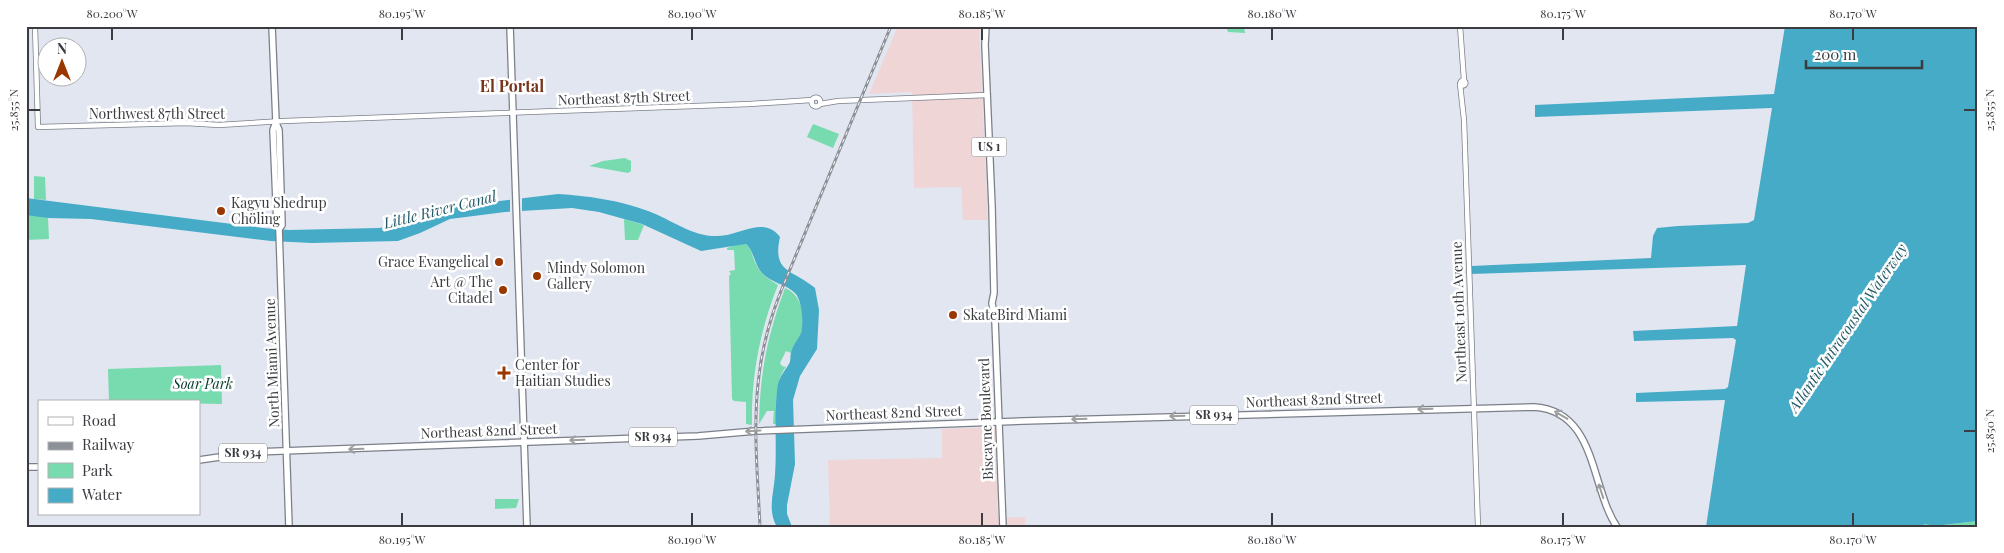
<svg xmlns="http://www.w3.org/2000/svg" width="2004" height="553" font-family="'Playfair Display',serif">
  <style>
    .commercial { fill: #f0d5d6 }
    .green { fill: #78dbb0 }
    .water { fill: #45abc7 }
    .pier { fill: #e1e6f0 }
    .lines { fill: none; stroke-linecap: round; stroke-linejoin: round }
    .minor-casing { stroke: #7a7f88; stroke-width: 6 }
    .major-casing { stroke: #7a7f88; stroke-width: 8 }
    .minor { stroke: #fff; stroke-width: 4.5 }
    .major { stroke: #fff; stroke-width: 5.5 }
    .rail-casing { stroke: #8c9097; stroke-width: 3 }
    .rail { stroke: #fff; stroke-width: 1; stroke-dasharray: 4; stroke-linecap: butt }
    .oneway { stroke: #9c9ea0 }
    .ticks { fill: none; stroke: #3a3c40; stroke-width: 2 }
    .poi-dot { fill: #9a3600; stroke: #fff; stroke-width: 2 }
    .labels { text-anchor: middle; stroke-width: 5; stroke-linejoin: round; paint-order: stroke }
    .shield { fill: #fff; stroke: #757679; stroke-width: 1 }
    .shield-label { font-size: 12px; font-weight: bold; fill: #3a3c40 }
    .street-label { font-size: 14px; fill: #3a3c40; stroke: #fff }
    .poi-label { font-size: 14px; fill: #3a3c40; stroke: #fff; text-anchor: start }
    .park-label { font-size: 14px; font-style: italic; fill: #053b28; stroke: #fff }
    .water-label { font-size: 15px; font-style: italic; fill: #215968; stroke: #fff }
    .quarter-label { font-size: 16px; font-weight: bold; fill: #76341a; stroke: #fff }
    .neatline { fill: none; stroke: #3a3c40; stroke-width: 2 }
    .ticks-label { font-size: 12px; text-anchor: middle; fill: #3a3c40 }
  </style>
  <rect width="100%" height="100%" fill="#e1e6f0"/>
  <g class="commercial">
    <polygon points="898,26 979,26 988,220 963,220 961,187 914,188 912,92 869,94"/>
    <polygon points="995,427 998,518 1025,517 1025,527 830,527 828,460 942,458 942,429"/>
  </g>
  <g class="green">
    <polygon points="1226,26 1244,26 1245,33 1228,32"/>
    <polygon points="813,124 839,134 833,148 807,137"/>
    <polygon points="625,158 631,161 631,171 628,173 589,166 603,161"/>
    <polygon points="34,176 45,177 46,200 34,199"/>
    <polygon points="26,213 48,218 49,239 26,240"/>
    <polygon points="624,219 644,225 638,240 625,240"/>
    <path d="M739,244H746C753,251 752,258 757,266C761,275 770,280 778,285C760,330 751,376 752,425L746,424V402L734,401L732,399L729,276L731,274L729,271L735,270L734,250H727V248Z"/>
    <path d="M785,288C801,294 805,314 802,330C800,338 794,346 791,353L786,351L780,363L782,366L786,367C774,381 777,406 777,424H773L774,411H767L759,424C760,373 767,336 785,288Z"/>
    <polygon points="221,365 222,404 109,402 108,369"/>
    <polygon points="495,499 519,499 516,508 495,509"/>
    <polygon points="1978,521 1978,527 1919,527 1925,524 1934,526"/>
  </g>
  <g class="water">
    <polygon points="1785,26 1978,26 1978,521 1934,526 1925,524 1919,527 1706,527 1725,400 1636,402 1636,393 1725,389 1728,387 1736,340 1733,338 1634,341 1633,331 1737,326 1746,265 1470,274 1470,268 1472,266 1651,258 1653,236 1657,228 1678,226 1748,223 1754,220 1772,108 1535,117 1535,105 1774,94"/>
    <path d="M558,194C588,196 619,200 648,211C675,221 697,241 727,235C745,231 766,218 780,237C772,273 792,269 815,288L819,310L817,349L800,376L793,400L795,464L787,505V514L792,527H777C767,510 774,493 775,475C777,447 774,419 777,391C778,378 782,375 789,364C791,361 790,357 791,353C792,346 798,340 801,333C804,323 802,300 795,293C786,284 771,283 762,273C754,264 755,253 746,244L701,251L642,224L599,212L572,208L505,212L450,219L420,233L398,241L312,243L271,241L91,219L48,218L26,215V198L263,228L289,230L378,228L412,224L426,220L441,212L459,206Z"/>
  </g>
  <polygon class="pier" points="510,197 522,197 522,213 510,214"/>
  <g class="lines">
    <g class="minor-casing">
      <g id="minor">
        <polyline points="35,26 38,127 186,123 219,125 284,121 750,104 812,100"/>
        <polyline points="1460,26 1464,80"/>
        <circle cx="1463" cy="83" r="2.5"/>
        <polyline points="1460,84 1464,120 1478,527"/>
        <circle cx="816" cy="102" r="4.5"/>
        <polyline points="820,104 838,101 987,95"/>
      </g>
    </g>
    <g class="major-casing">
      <g id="major">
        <polyline points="272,26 276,122 273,130 277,225 279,229 289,527"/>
        <polyline points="510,26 527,527"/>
        <polyline points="986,26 985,45 992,207 994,293 992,303 995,320 1003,527"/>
        <polyline points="276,123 279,130 282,225 279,229"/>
        <path d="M199,460L254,452L698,436L756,431L1023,421L1534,407C1597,411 1590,487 1617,527"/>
        <polyline points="26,467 39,467"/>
      </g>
    </g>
    <use href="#minor" class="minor"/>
    <use href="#major" class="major"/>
    <g class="rail-casing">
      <path id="rail" d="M760,527C758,480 753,431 758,384C761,352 769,321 781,291L891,26"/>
    </g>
    <use href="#rail" class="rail"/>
  </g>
  <defs><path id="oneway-shaft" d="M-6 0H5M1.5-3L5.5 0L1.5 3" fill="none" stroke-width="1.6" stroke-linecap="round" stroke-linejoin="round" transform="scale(1.25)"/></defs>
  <g class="oneway">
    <use href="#oneway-shaft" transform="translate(1425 409) rotate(178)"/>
    <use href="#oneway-shaft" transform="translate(1561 415) rotate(-149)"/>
    <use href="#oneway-shaft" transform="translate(1177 416) rotate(178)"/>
    <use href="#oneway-shaft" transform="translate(1079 419) rotate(178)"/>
    <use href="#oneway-shaft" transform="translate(753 431) rotate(177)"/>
    <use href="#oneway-shaft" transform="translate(577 440) rotate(178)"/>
    <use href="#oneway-shaft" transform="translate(356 449) rotate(178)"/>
    <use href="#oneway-shaft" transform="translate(1601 491) rotate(-108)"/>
  </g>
  <path class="ticks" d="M112,28V40M402,28V40M692,28V40M982,28V40M1272,28V40M1563,28V40M1853,28V40M28,110H40M1964,110H1976M1964,431H1976M402,513V526M692,513V526M982,513V526M1272,513V526M1563,513V526M1853,513V526"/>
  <g class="poi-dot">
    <circle cx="221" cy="211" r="5"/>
    <circle cx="499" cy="262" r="5"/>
    <circle cx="537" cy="276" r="5"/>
    <circle cx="503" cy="290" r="5"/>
    <circle cx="953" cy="315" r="5"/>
    <path d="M501.5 365.5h5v5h5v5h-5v5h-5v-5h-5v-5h5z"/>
  </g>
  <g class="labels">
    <g class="shield">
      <rect x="971.5" y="137.5" width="35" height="19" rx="4"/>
      <rect x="1190" y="405.5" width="48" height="19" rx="4"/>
      <rect x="629" y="427.5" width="48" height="19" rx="4"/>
      <rect x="219" y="443.5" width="48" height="19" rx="4"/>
    </g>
    <g class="shield-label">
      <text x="989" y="151">US 1</text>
      <text x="1214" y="419">SR 934</text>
      <text x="653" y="441">SR 934</text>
      <text x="243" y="457">SR 934</text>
    </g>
    <g class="street-label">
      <text transform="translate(624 98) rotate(-2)" y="5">Northeast 87th Street</text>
      <text x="157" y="119">Northwest 87th Street</text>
      <text transform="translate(1459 312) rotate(-92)" y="5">Northeast 10th Avenue</text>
      <text transform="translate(272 363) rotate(-92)" y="5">North Miami Avenue</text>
      <text transform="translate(1314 400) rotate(-2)" y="5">Northeast 82nd Street</text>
      <text transform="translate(894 413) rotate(-2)" y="5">Northeast 82nd Street</text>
      <text transform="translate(986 419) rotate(-92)" y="5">Biscayne Boulevard</text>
      <text transform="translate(489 431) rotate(-2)" y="5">Northeast 82nd Street</text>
    </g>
    <g class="poi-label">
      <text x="231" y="208">Kagyu Shedrup<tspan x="231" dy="16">Chöling</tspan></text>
      <text x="489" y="267" text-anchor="end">Grace Evangelical</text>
      <text x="547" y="273">Mindy Solomon<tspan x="547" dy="16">Gallery</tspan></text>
      <text x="493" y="287" text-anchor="end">Art @ The<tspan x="493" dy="16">Citadel</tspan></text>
      <text x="963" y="320">SkateBird Miami</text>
      <text x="515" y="370">Center for<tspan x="515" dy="16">Haitian Studies</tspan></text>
    </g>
    <g class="park-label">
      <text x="203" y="389">Soar Park</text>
    </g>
    <g class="water-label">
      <text transform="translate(440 210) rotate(-14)" y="5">Little River Canal</text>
      <text transform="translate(1848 328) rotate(-56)" y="5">Atlantic Intracoastal Waterway</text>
    </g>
    <g class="quarter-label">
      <text x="512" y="92">El Portal</text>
    </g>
  </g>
  <rect width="2004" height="553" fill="none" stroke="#ffffff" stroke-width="55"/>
  <rect x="38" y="400" width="162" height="115" fill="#ffffff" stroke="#b0b1b3"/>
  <rect x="48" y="417" width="25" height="8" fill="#ffffff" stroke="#b0b1b3"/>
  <text x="82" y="426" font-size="15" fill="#3a3c40">Road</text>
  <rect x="48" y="442" width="25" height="8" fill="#8c9097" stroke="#b0b1b3"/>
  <text x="82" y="450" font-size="15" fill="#3a3c40">Railway</text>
  <rect x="48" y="463" width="25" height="15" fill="#78dbb0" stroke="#b0b1b3"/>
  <text x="82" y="476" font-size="15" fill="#3a3c40">Park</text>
  <rect x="48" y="488" width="25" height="15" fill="#45abc7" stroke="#b0b1b3"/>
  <text x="82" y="500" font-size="15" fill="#3a3c40">Water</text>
  <g transform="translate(62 62)"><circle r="24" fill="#ffffff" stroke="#b0b1b3"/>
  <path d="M0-4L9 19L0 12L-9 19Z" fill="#9a3600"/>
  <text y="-8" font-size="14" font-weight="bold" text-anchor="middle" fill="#3a3c40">N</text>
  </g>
  <path d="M1806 60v8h116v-8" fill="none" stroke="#3a3c40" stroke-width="2.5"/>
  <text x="1814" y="60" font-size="15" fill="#3a3c40" stroke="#ffffff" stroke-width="4" paint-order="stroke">200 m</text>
  <rect x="28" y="28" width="1948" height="498" class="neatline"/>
  <g class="ticks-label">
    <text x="112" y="18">80.200°W</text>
    <text x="402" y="18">80.195°W</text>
    <text x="692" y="18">80.190°W</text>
    <text x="982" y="18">80.185°W</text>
    <text x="1272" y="18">80.180°W</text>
    <text x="1563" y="18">80.175°W</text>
    <text x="1853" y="18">80.170°W</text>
    <text transform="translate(14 110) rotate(-90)" y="4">25.855°N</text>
    <text transform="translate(1990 110) rotate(-90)" y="4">25.855°N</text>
    <text transform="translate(1990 431) rotate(-90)" y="4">25.850°N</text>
    <text x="402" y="544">80.195°W</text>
    <text x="692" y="544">80.190°W</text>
    <text x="982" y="544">80.185°W</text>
    <text x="1272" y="544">80.180°W</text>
    <text x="1563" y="544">80.175°W</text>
    <text x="1853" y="544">80.170°W</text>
  </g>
</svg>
